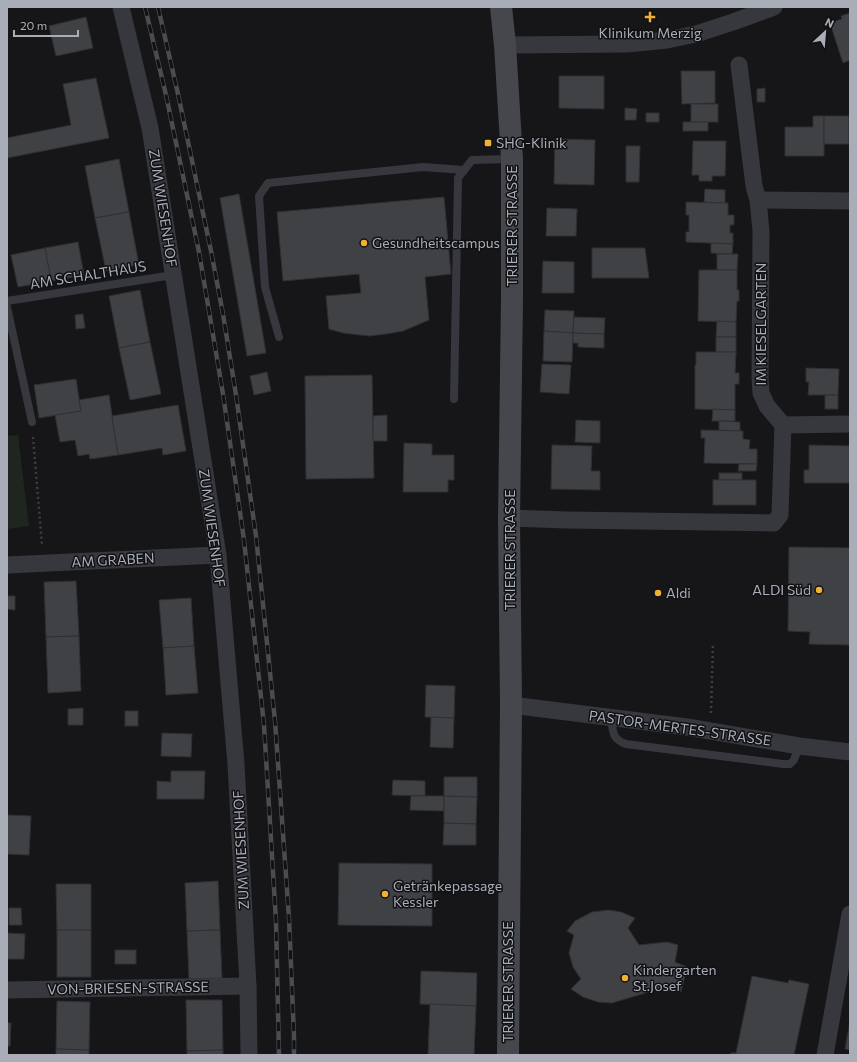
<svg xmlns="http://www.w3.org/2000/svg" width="857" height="1062" font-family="Commissioner,sans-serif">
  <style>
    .green { fill: #1e261f }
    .building { fill: #404145; stroke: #303034 }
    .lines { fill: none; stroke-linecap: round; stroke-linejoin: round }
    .path { stroke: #3d3f44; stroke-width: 2.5; stroke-dasharray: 2 3; stroke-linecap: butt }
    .lane { stroke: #37383d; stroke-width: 8 }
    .street { stroke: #37383d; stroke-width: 17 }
    .secondary { stroke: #45474d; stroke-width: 22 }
    .rail-casing { stroke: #4a4c52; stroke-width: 4.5 }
    .rail { stroke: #111113; stroke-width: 3; stroke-dasharray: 9; stroke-linecap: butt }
    .poi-dot { fill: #f2b134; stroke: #111113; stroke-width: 1.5 }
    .labels { text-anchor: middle; stroke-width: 3; stroke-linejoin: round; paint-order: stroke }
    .poi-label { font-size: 14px; fill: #a8adb8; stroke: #111113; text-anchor: start }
    .street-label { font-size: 14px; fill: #a8adb8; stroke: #111113 }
  </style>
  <rect width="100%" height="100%" fill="#161618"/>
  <polygon class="green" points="18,435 29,526 7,529 7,436"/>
  <g class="building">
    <polygon points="850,13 850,60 843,63 830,23 842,19 841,16"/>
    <polygon points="86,17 93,48 56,56 49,26"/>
    <polygon points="681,71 715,71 715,103 682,104"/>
    <polygon points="559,76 604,76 604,109 559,108"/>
    <polygon points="96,78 109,138 7,158 7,138 71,125 63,84"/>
    <polygon points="765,88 765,102 757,102 757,89"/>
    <rect x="691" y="104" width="27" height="18"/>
    <polygon points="625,108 637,109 636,120 625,120"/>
    <rect x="646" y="113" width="13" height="9"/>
    <polygon points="813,116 824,116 824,156 785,156 785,127 813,127"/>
    <rect x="824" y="116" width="25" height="28"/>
    <rect x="849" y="116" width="1" height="28"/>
    <rect x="683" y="122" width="25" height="9"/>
    <polygon points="555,139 595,140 594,185 554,184"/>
    <polygon points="693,141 726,141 725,176 712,176 712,181 699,181 699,175 692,175"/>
    <polygon points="626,146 640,146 639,182 626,182"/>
    <polygon points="119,159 129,212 95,218 85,166"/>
    <polygon points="705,189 725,190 725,203 704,202"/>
    <polygon points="239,194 266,353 247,356 220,198"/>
    <polygon points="444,197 451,274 425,277 429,320 403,331 386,334 369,336 343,333 329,329 326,296 361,293 359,274 283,281 277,212"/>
    <polygon points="686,202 728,203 728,215 734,215 734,225 730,225 730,233 733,233 733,244 686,242 686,232 689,232 689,215 686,215"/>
    <polygon points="547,208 577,209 576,236 546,236"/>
    <polygon points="129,212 139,265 106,271 95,218"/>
    <polygon points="78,242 84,275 51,281 45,248"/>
    <polygon points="711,243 733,244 732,254 711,253"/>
    <polygon points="45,248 51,281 18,287 11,255"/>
    <polygon points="592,248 645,248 649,278 592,278"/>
    <polygon points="717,254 738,254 737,270 717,270"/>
    <polygon points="543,261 574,262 574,293 542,293"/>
    <polygon points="699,270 737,270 737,290 739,290 739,301 737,301 736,322 698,321"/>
    <polygon points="140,290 150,342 119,348 109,296"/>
    <polygon points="545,310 574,311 573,333 544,331"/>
    <polygon points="83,314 85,328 76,329 75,315"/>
    <polygon points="574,317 605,318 604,334 573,333"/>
    <polygon points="717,321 736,322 736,337 716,337"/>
    <polygon points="544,331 573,333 572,362 543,361"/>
    <polygon points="573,333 604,334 604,348 578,347 578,343 573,343"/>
    <rect x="716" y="337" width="20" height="15"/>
    <polygon points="150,342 161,394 130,400 119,348"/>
    <polygon points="696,352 736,352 735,373 739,373 739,384 735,384 735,410 695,409 695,365 696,365"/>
    <polygon points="542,364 571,365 569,394 540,392"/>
    <polygon points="806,368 839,369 838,395 808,395 809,382 806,382"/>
    <polygon points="267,372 271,391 254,395 250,376"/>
    <polygon points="372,375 374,478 306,479 305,376"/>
    <polygon points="76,379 81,411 39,418 34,385"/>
    <polygon points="109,395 118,455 90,459 89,454 78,456 75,440 60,442 55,415 81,411 79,400"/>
    <rect x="825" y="395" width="13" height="14"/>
    <polygon points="178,405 186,451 163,455 162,448 118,455 112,416"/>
    <polygon points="713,409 735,410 735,421 712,421"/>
    <polygon points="387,415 387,441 373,441 373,416"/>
    <polygon points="576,420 600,421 600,443 575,442"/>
    <polygon points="719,421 740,422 740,431 719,430"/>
    <polygon points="701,430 743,431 743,439 750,440 749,449 757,449 757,464 704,463 705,438 701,438"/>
    <polygon points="404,443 432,444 432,455 454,455 454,480 448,480 448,492 403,492"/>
    <polygon points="552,445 592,446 591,471 600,471 600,490 551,489"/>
    <polygon points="809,445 850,446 850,483 804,483 804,470 809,470"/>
    <polygon points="739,464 757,464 756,471 738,471"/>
    <rect x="719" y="473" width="23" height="7"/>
    <rect x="713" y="480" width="43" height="25"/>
    <polygon points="789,547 850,548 850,645 809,644 810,632 788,631"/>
    <polygon points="76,581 79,636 46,637 44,582"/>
    <polygon points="7,596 15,596 15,610 7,609"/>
    <polygon points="191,598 194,646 163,648 159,600"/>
    <polygon points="79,636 81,691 48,693 46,637"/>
    <polygon points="194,646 198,693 166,695 163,648"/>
    <polygon points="426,685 455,686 454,718 425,717"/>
    <polygon points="83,708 83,725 68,725 68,709"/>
    <rect x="125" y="711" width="13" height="15"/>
    <polygon points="431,717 454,718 453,748 430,747"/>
    <polygon points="162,733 192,734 191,757 161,756"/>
    <polygon points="171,771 205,771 204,799 157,799 157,781 171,782"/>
    <polygon points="444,777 477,777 477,797 444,796"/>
    <polygon points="393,780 425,781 425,796 392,795"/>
    <polygon points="411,796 444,796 444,811 410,810"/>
    <polygon points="444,796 477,797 476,824 444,823"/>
    <polygon points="7,815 31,816 29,855 7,854"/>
    <polygon points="444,823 476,824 476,845 443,845"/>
    <polygon points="339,863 432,864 432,926 338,925"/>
    <polygon points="218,881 220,930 187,931 185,883"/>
    <polygon points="56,884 91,884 91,930 57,930"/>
    <polygon points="9,908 21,908 22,925 9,925"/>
    <polygon points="608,910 621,912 635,918 628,928 639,945 667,942 678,945 675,962 687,967 681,992 655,990 612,1003 598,1002 583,997 571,989 581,979 573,967 569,953 574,935 567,931 575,921 592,912"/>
    <rect x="57" y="930" width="34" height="47"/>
    <polygon points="220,930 222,978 189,979 187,931"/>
    <polygon points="7,933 25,934 24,959 7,959"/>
    <rect x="115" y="950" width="21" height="14"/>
    <polygon points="421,971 477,973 476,1006 420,1004"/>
    <polygon points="752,976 788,983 789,980 809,984 794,1055 730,1055 731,1053 736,1053"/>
    <polygon points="186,1000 222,1000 223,1050 187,1051"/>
    <polygon points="57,1001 90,1002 89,1050 56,1049"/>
    <polygon points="430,1004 476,1006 474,1055 428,1055"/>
    <polygon points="850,1021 850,1050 845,1049"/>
    <polygon points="7,1023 11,1023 10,1046 7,1046"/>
    <polygon points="56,1049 89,1050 89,1055 56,1055"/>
    <polygon points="223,1050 223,1055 187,1055 187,1051"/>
  </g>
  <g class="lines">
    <g class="path">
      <polyline points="33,437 42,545"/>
      <polyline points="711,713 713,643"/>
    </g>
    <g class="lane">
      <polyline points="7,301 173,275"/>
      <polyline points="7,307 32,422"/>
      <polyline points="279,337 265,287 259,196 268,183 423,167 464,170"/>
      <polyline points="454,399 458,178 472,160 511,159"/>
      <path d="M611,718C613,732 612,739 626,744L783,764H790L794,760L799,746"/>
    </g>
    <g class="street">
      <polyline points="121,7 150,128 218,555 236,764 248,986 249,1055"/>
      <polyline points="505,45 627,44 667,40 696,34 733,22 774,7"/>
      <polyline points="758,200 850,201"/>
      <polyline points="783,425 850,424"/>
      <polyline points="509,518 567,520 774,523 780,515 783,425 767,406 761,393 760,378 761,231 758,200 754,186 739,65"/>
      <polyline points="7,565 218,555"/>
      <polyline points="511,705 687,727 799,746 850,752"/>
      <polyline points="7,990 248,986"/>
      <polyline points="825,1055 850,914"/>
    </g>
    <polyline class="secondary" points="501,7 505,45 512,159 512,299 509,518 511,705 508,1055"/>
    <g class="rail-casing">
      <g id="rail">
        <polyline points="145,7 166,95 199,252 223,394 244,540 264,725 276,921 279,1055"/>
        <polyline points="158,7 178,94 211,251 223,314 236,395 256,536 275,721 289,918 294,1036 294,1055"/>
      </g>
    </g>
    <use href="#rail" class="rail"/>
  </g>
  <g class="poi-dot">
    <path d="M648 11h4v4h4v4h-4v4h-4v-4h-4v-4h4z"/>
    <rect x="484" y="139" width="8" height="8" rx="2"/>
    <circle cx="364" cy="243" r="4"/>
    <circle cx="819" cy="590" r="4"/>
    <circle cx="658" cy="593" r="4"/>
    <circle cx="385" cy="894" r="4"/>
    <circle cx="625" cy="978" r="4"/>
  </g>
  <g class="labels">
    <g class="poi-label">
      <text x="650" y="38" text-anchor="middle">Klinikum Merzig</text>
      <text x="496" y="148">SHG-Klinik</text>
      <text x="372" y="248">Gesundheitscampus</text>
      <text x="811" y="595" text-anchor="end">ALDI Süd</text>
      <text x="666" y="598">Aldi</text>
      <text x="393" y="891">Getränkepassage<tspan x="393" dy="16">Kessler</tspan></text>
      <text x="633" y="975">Kindergarten<tspan x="633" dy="16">St.Josef</tspan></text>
    </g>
    <g class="street-label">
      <text transform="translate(163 208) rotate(81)" y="5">ZUM WIESENHOF</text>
      <text transform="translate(512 226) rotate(-90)" y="5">TRIERER STRASSE</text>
      <text transform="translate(88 275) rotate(-9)" y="5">AM SCHALTHAUS</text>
      <text transform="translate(761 324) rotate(-90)" y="5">IM KIESELGARTEN</text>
      <text transform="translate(212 528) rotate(82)" y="5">ZUM WIESENHOF</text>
      <text transform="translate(510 550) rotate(-90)" y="5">TRIERER STRASSE</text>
      <text transform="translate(113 560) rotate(-3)" y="5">AM GRABEN</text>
      <text transform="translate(680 728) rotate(8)" y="5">PASTOR-MERTES-STRASSE</text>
      <text transform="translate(241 850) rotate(-93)" y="5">ZUM WIESENHOF</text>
      <text transform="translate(508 982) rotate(-90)" y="5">TRIERER STRASSE</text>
      <text transform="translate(128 988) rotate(-1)" y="5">VON-BRIESEN-STRASSE</text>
    </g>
  </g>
  <rect width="857" height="1062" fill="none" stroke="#a8adb8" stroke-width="16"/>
  <g transform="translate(825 32) rotate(26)" stroke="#111113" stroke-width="3" paint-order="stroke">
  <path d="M0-3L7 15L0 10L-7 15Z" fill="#a8adb8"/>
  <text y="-6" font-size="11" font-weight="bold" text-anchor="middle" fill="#a8adb8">N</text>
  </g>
  <path d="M14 30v6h64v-6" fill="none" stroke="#a8adb8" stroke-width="2"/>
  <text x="20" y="30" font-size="12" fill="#a8adb8" stroke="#111113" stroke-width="3" paint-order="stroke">20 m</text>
</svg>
